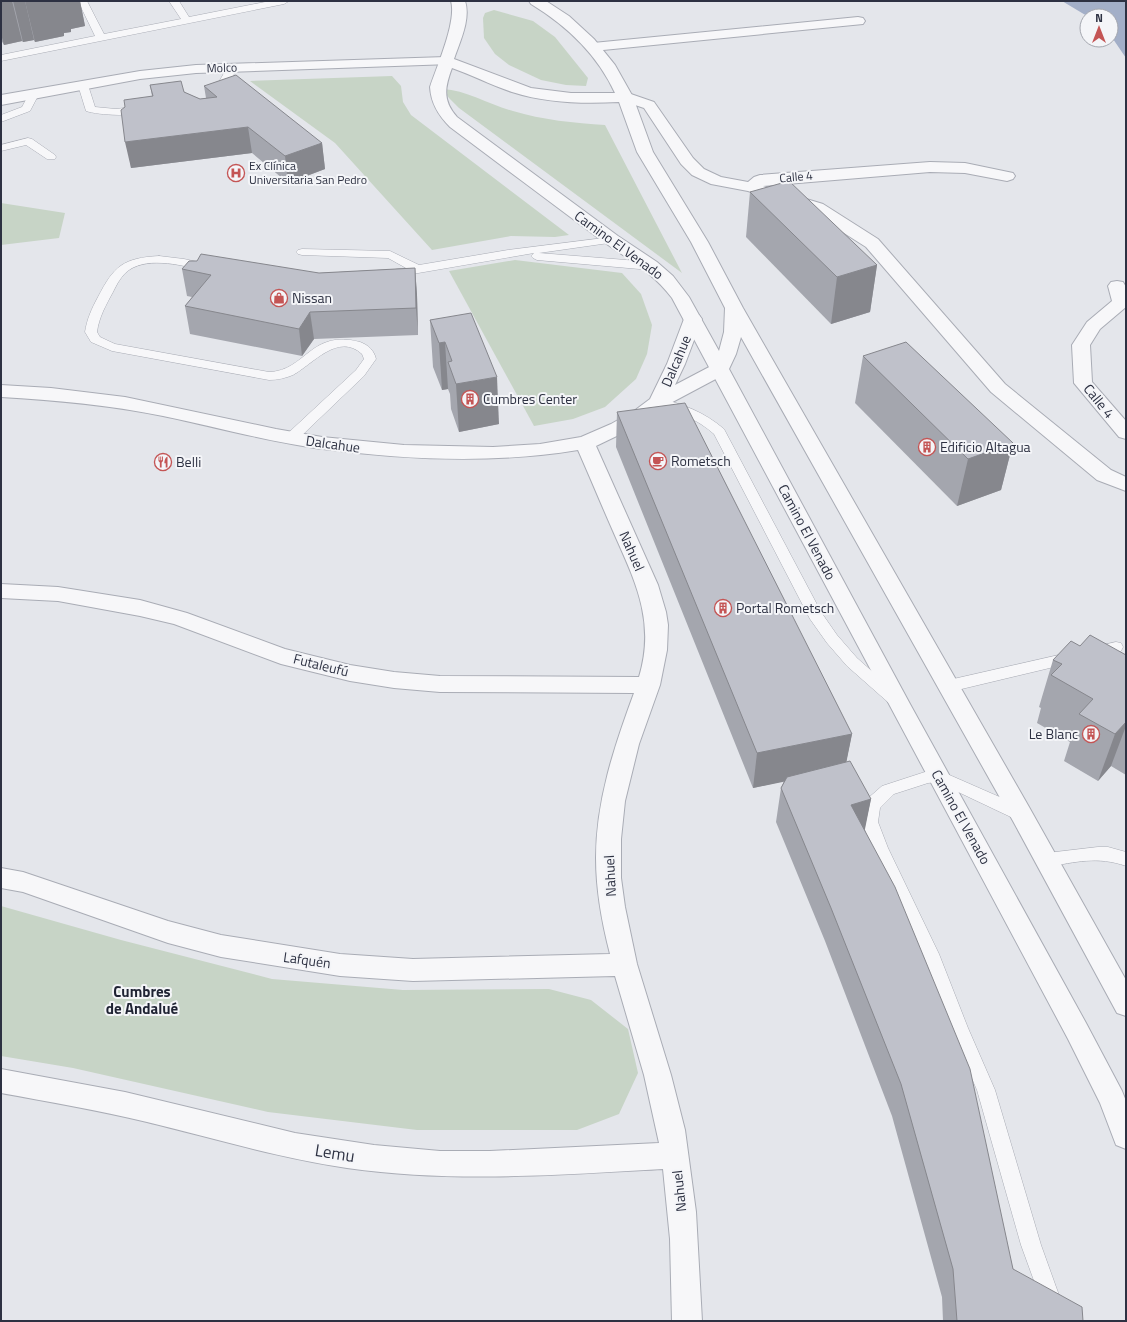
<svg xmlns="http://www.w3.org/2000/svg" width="1127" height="1322" font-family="'Titillium Web',sans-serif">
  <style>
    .green { fill: #c7d4c6 }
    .water { fill: #a3afc8 }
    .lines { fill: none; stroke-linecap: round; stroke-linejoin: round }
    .service-casing { stroke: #a9acb5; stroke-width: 1 }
    .minor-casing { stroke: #a9acb5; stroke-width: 2 }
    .tertiary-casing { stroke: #a9acb5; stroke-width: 2 }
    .service { fill: #f7f7f9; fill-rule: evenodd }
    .minor { fill: #f7f7f9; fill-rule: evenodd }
    .tertiary { fill: #f7f7f9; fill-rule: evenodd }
    .wall { fill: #a4a6ae }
    .shaded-wall { fill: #86878d }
    .building { fill: #bfc1ca; stroke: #86878d }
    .labels { text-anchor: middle; stroke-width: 4; stroke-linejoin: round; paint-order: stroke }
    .far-street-label { font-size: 12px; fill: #2d3142; stroke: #f4f5f8 }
    .far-poi-label { font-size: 12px; fill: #2d3142; stroke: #f4f5f8; text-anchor: start }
    .street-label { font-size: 14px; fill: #2d3142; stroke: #f4f5f8 }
    .poi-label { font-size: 14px; fill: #2d3142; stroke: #f4f5f8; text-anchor: start }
    .neighbourhood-label { font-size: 15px; font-weight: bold; fill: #1f2333; stroke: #f4f5f8 }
    .near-street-label { font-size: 17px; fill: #2d3142; stroke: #f4f5f8 }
  </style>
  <rect width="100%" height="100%" fill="#e4e6eb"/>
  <g class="green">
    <polygon points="494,10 533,21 555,37 588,78 586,86 566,85 541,80 509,65 495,54 484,38 483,18 485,13"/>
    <polygon points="392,76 401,86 403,102 411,115 569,235 555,237 511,236 432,250 335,143 250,81"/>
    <path d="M443,89C466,90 490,105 513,111C542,120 575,123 605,125L682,273L459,108L449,98Z"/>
    <polygon points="1,203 65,213 59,238 1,245"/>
    <polygon points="515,260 622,273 641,294 652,325 647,354 636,379 605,407 573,419 534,426 449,271"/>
    <polygon points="1,906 121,940 272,979 403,990 549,989 591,1000 628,1029 638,1073 619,1114 577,1130 417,1130 268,1112 73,1068 1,1056"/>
  </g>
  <polygon class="water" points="1062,1 1126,1 1126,58 1111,36 1111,16 1087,16"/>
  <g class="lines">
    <g class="service-casing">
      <g id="service">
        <polygon points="81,1 87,1 104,34 181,19 169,1 179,1 189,17 270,1 289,1 284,4 1,61 1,55 95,36 79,3"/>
        <polygon points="232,65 237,68 228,86 221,96 213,96 212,94 228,66"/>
        <path d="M83,82L88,85L95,107L116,109L141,106L146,109C138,118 98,115 86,111L78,85Z"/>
        <polygon points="34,91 39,94 30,111 1,122 1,115 22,107 30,92"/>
        <polygon points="28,138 32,139 55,155 56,157 55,159 47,159 26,145 1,151 1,145"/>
        <polygon points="612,237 616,238 618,240 616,242 539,253 651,262 655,264 657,266 655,268 651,270 537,260 533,258 531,256 534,253 395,277 391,276 389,273 391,270 406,268 388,258 302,255 298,254 296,252 298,250 302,249 390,251 419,265 508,250"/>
        <path d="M159,256L184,259L211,265L213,267L211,269L207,271C184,266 150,256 129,270C121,276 117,284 113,292C106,305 99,317 97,332L100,337L115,344L269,372C306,371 310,329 360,342C368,345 374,350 376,359L364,376L296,441L291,442L286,441L284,438L286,435L356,370L364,359L362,354C338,332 313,364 293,375C286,378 277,380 269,380L112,351L91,342L85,332C87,319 92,308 98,297C114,266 123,258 159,256Z"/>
        <path d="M658,398C683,404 704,412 724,429L821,612L837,635L857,658L900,696L903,700L900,704L895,706L890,704L847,666L827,643L810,619L714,434C696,418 676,411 653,405L652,402L653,399Z"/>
        <polygon points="1116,642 1121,643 1123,647 1121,651 949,692 944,690 941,686 944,682 949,680"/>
        <polygon points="938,770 1027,809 1029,814 1027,819 1021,820 1015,819 937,782 928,783 894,794 880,808 878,822 888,848 939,954 968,1028 995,1090 1041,1245 1060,1298 1077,1314 1080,1321 1055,1321 1045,1311 1021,1245 977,1090 950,1028 921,954 872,848 862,822 864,805 866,800 882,786 928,771"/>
        <path d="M1098,847H1108L1126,852V866C1097,856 1076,862 1047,867L1041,865L1039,860L1041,855L1047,853Z"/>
      </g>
    </g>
    <g class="minor-casing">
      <g id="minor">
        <polygon points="858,17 863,18 865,21 863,24 593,51 588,50 586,47 588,44 593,43"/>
        <polygon points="446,57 451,58 453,61 451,64 196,73 140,79 1,105 1,95 140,71 196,65"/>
        <polygon points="625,92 654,102 693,158 704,169 721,177 748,182 754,177 760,175 930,162 965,163 1013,173 1015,176 1013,179 1007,181 965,173 930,172 763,186 823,204 878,239 1005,384 1111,470 1126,477 1126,491 1097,480 991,392 866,247 811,212 748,191 711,184 692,175 681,164 644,108 620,100 617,97 620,94"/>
        <polygon points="1117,281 1123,282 1126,287 1126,307 1100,329 1090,345 1092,382 1126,421 1126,439 1119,437 1074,383 1072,345 1087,322 1112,301 1108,286 1111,282"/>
        <path d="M693,314L699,315L702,319L685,364L675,385L713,365L720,363L727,365L729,369L727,373L665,406L648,419L625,432L596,446L658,585L666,612L668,625L667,650L660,685L639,744L625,801L621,839V878L625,907L637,964L671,1075L685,1130L696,1212L702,1321H672L670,1239L663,1169C556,1175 453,1183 347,1168C279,1158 213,1138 147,1122C98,1110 50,1102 1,1093V1069L125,1092L295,1133L374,1145L440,1151H490L659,1143L644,1075L615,976L413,981L340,976L221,957L168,943L23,892L1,888V868L23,872L168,921L221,935L340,954L413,959L610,954C602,923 596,891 596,858C596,801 614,747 634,693L440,692L394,688L350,681L281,664L174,624L140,616L58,601L1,598V584L58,587L140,600L187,613L285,649L350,665L394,672L440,676L639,677C656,621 635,581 613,531C601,504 590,477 578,450C494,464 407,460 323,449C269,442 216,427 163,416C109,405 55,400 1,397V385L51,388L125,397L276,429L322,437L404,445L493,447L540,444L581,437L611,424L634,411L650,399L667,364L684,319L687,315Z"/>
      </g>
    </g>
    <g class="tertiary-casing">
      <path id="tertiary" d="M451,1H465C471,19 460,41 454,59L531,88L571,93H615C597,54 567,26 531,4L529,1H546L569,16L594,39L615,65L633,97L653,152L708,242L743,308L1029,807L1126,980V1016L1117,1013L1013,821L741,337L736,354L729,369L910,704L1086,1023L1122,1091L1126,1101V1149L1116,1145L1100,1103L1068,1039L672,298C651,270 625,258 597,237C548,200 499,164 450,127C439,116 431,104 430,87C437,66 457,21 451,1ZM452,68C472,75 491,85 512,92C546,103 583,104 619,102L637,152L691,242L725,308L724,332L719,351L689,297L673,276L657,262L618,236L457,117C442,100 445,87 452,68Z"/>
    </g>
    <use href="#service" class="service"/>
    <use href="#minor" class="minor"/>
    <use href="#tertiary" class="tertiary"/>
  </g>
  <g class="wall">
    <polygon points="1,1 80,1 85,26 71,29 71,32 64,33 64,36 35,42 34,40 23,42 22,41 4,45 1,40"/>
    <polygon points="150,85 184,92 200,99 206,98 204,86 322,143 325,169 288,183 252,153 131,168 125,107 152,96"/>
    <polygon points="750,192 877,265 870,312 831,324 746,237"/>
    <polygon points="415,268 417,295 418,335 314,339 302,356 190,334 185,306 192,297 187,296 182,269 319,273"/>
    <polygon points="430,320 499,424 459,432 451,409 450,394 448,389 442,390 433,367"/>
    <polygon points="863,356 1013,443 1001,490 957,506 855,403"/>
    <polygon points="617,412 852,734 846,762 871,799 864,830 1013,1269 1083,1321 943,1321 942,1297 892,1116 825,941 776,822 781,788 784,781 753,788 616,447"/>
    <polygon points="1080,646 1126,655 1126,775 1111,766 1098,781 1064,761 1070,742 1037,723 1041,708 1039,707 1053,660"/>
  </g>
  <g class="shaded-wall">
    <polygon points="1,1 12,1 22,41 4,45 1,34"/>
    <polygon points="13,1 25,1 34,40 23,42"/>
    <polygon points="25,1 80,1 85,26 71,29 71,32 64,33 64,36 35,42"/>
    <polygon points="248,127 252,153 131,168 125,142"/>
    <polygon points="322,143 325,169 288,183 285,156"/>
    <polygon points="877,265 870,312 831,324 837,277"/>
    <polygon points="415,268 417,295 418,335 416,308"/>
    <polygon points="310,312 314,339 302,356 299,329"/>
    <polygon points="445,342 448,389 442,390 439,343"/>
    <polygon points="497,377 499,424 459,432 456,384"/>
    <polygon points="1013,443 1001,490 957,506 968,459"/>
    <polygon points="1126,722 1126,726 1111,766 1098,781 1115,734"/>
    <polygon points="852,734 845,769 753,788 757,753"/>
    <polygon points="871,799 864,834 851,805"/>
  </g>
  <g class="building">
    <polygon points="236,75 322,143 285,156 248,127 125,142 121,110 125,107 124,100 153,96 150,85 181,81 184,92 200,99 217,97 204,86"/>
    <polygon points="789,181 877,265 837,277 750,192"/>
    <polygon points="201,254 319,273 415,268 416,308 310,312 299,329 185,306 211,275 182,269 189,261 197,261"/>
    <polygon points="471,313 497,377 456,384 448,362 452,361 445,342 439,343 430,320"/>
    <polygon points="906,342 1013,443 968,459 863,356"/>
    <polygon points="685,403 852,734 757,753 617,412"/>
    <polygon points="1090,635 1126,655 1126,722 1115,734 1079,714 1093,699 1051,675 1062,664 1053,660 1071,641 1080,646"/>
    <polygon points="850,761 871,799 851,805 895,887 970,1069 1013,1269 1082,1307 1083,1321 957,1321 953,1269 901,1084 831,908 781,788 787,777"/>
  </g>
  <defs>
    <g id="hospital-ring" transform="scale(0.9)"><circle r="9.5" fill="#f4f5f8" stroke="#c45555" stroke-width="1.5"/><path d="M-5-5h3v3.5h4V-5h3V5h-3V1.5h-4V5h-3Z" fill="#c45555"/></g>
    <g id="shop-ring" transform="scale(0.9)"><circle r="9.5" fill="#f4f5f8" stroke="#c45555" stroke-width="1.5"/><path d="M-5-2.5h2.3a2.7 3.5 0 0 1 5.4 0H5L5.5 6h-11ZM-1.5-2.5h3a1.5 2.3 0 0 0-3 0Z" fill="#c45555"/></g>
    <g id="building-ring" transform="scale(0.9)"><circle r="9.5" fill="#f4f5f8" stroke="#c45555" stroke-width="1.5"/><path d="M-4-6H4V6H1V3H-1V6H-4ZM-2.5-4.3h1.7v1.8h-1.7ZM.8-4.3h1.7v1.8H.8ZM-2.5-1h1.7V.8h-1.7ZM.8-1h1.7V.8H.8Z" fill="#c45555"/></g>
    <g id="cafe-ring" transform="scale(0.9)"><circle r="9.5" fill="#f4f5f8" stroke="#c45555" stroke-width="1.5"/><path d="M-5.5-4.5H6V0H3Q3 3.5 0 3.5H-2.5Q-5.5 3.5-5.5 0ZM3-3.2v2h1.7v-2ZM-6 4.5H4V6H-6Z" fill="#c45555"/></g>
    <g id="restaurant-ring" transform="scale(0.9)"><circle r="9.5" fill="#f4f5f8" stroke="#c45555" stroke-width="1.5"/><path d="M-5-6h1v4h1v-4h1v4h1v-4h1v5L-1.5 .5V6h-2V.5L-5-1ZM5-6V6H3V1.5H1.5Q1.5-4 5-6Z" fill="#c45555"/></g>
  </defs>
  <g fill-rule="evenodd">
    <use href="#hospital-ring" x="236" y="173"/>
    <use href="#shop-ring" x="279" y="298"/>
    <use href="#building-ring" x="470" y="399"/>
    <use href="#building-ring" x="927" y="447"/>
    <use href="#cafe-ring" x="658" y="461"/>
    <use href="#restaurant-ring" x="163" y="462"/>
    <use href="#building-ring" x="723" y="608"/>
    <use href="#building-ring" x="1091" y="734"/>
  </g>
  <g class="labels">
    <g class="far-street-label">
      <text transform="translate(222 68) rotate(-2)" y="4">Molco</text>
      <text transform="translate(796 177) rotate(-5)" y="4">Calle 4</text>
    </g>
    <g class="far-poi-label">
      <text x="249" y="170">Ex Clínica<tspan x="249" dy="14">Universitaria San Pedro</tspan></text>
    </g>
    <g class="street-label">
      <text transform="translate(619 245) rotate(36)" y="5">Camino El Venado</text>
      <text transform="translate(676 361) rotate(-67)" y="5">Dalcahue</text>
      <text transform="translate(1099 401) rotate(51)" y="5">Calle 4</text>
      <text transform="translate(333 444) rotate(8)" y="5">Dalcahue</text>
      <text transform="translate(807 532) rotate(62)" y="5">Camino El Venado</text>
      <text transform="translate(632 551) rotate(66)" y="5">Nahuel</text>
      <text transform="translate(321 665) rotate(14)" y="5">Futaleufú</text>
      <text transform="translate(961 817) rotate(61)" y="5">Camino El Venado</text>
      <text transform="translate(610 876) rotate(-93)" y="5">Nahuel</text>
      <text transform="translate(307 960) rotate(8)" y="5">Lafquén</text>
      <text transform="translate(679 1191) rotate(-96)" y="5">Nahuel</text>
    </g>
    <g class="poi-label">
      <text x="292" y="303">Nissan</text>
      <text x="483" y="404">Cumbres Center</text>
      <text x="940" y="452">Edificio Altagua</text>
      <text x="671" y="466">Rometsch</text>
      <text x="176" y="467">Belli</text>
      <text x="736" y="613">Portal Rometsch</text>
      <text x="1078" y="739" text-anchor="end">Le Blanc</text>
    </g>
    <g class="neighbourhood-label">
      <text x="142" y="997">Cumbres<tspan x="142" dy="17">de Andalué</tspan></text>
    </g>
    <g class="near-street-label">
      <text transform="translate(335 1153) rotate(9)" y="6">Lemu</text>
    </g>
  </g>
  <rect width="1127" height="1322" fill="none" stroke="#2d3142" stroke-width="4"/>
  <g transform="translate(1099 28)"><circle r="19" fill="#f4f5f8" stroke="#a4a7af"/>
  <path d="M0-3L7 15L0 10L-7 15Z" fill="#c45555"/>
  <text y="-6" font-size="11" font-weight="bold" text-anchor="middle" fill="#2d3142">N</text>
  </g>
</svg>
